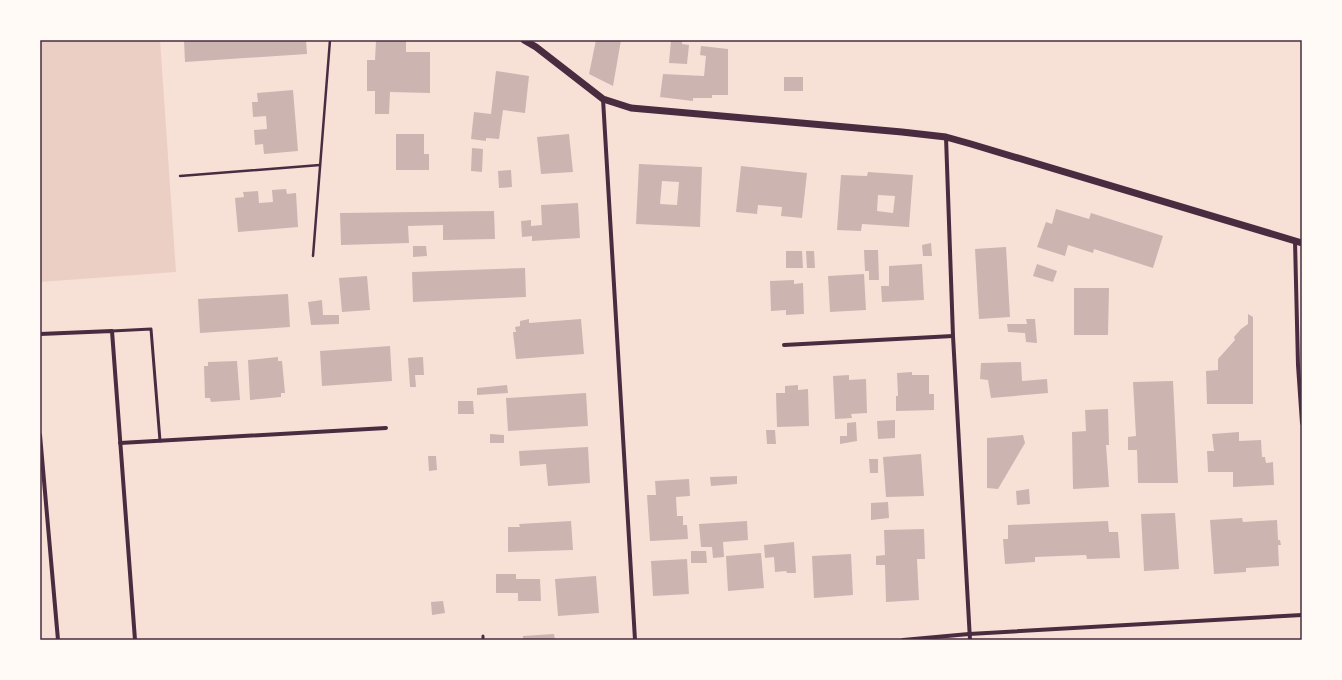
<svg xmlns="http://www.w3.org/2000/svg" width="1342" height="680" font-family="'Sofia Sans Condensed',sans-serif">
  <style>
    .green { fill: #ebcfc5 }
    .building { fill: #ccb4b1; fill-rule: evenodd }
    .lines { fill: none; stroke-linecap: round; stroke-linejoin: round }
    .path { stroke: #4a2c40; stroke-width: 2.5 }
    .service { stroke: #4a2c40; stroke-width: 3 }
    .minor { stroke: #4a2c40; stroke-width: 4 }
    .tertiary { stroke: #4a2c40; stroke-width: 7 }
    .neatline { fill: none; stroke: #4a2c40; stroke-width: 1.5 }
  </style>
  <rect width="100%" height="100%" fill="#f7e1d7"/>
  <polygon class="green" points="40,40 160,40 176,272 40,282"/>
  <g class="building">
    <polygon points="184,40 306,40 307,54 185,62"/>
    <polygon points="596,40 621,40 613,86 589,74"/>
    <polygon points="671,40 682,40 682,44 689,45 687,64 669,63"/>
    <polygon points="376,41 406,41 406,52 430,52 430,93 390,92 389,114 375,114 375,91 367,91 367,60 375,60"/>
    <polygon points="701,46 728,49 728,95 712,95 712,98 693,98 693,101 660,97 663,74 704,76 706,56 700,55"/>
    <polygon points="496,71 529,76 525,113 503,110 499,139 486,138 486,141 471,139 474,112 491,114"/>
    <rect x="784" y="77" width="19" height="14"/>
    <polygon points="293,90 298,151 264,154 263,144 255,145 254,130 267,129 266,116 253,117 252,102 258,102 257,93"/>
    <polygon points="396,134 424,134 424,154 429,154 429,170 396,170"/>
    <polygon points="569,134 573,172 541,174 537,137"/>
    <polygon points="472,148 483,149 482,172 471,171"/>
    <path d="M639,164L702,167L700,227L636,224ZM662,181L679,182L677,205L660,204Z"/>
    <polygon points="741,166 807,173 802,218 781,216 782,207 758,205 757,214 736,212"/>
    <polygon points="511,170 512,187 499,188 498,171"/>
    <path d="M868,172L913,175L909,227L862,224L861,231L837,230L841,175L867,176ZM878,195L895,196L893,213L877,211Z"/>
    <polygon points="286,189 287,194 296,193 298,227 238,232 235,198 244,197 243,192 258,191 259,203 273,202 272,190"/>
    <polygon points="578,203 580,238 532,241 532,236 522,237 521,221 531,220 531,226 542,225 541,205"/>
    <polygon points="1056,209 1089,219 1091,213 1163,236 1153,268 1094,249 1093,253 1068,245 1065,256 1037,247 1046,222 1052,224"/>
    <polygon points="494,211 495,239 443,240 443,225 408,226 409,243 341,245 340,213"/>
    <polygon points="931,243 932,256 923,256 922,245"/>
    <polygon points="413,246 426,246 427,256 413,257"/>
    <polygon points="1006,247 1010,317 979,319 975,249"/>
    <polygon points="864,250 878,250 879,280 869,280 869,271 865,271"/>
    <polygon points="786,251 802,251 803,268 786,268"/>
    <polygon points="806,251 814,251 815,268 807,268"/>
    <polygon points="922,264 924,300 882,302 881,286 889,286 889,266"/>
    <polygon points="1037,264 1057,271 1053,282 1033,276"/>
    <polygon points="525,268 526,297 413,302 412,272"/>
    <polygon points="864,274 866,310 830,312 828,276"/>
    <polygon points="367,276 370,310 342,312 339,278"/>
    <polygon points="794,280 794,284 803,283 804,314 786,315 786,310 771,311 770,281"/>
    <polygon points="1074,288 1109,288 1108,335 1074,335"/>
    <polygon points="288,294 290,327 200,333 198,299"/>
    <polygon points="322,300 323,315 339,315 339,324 311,325 308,302"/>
    <polygon points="1248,314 1253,317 1253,404 1207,404 1206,371 1218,370 1218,359 1235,340 1234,337 1241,329 1248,324"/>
    <polygon points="529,319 529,323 581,319 584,354 516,359 513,332 516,332 515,327 520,326 520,321"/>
    <polygon points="1026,319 1035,319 1037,343 1026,342 1025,333 1008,332 1007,324 1027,324"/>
    <polygon points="390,346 392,381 322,386 320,351"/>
    <polygon points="278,357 278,361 282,361 285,393 281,393 281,397 250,400 248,360"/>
    <polygon points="423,357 424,375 415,375 416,387 410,387 408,358"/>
    <polygon points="237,361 240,400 211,402 210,398 205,398 204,366 208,366 208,362"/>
    <polygon points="1021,362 1022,381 1047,379 1048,393 991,398 988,380 980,379 981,363"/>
    <polygon points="912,372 912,375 929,375 929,394 934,394 934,410 896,411 896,396 898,396 897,373"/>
    <polygon points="849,375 849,380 866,379 867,413 851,414 852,418 835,419 833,376"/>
    <polygon points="1173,381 1178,483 1138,483 1137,450 1128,450 1128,437 1136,436 1133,382"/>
    <polygon points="507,385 508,393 477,395 477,388"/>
    <polygon points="798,385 798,390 808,389 809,426 777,427 776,393 785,393 785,386"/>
    <polygon points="586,393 588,426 508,431 506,398"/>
    <polygon points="458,401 473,401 474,414 458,414"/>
    <polygon points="1108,409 1109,445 1106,445 1109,487 1073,489 1072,432 1086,431 1085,410"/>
    <polygon points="895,420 895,438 878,439 877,421"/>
    <polygon points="856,422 857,441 840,444 840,436 847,436 847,423"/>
    <polygon points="766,430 775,430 776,444 767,444"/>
    <polygon points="1239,432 1239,441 1261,440 1262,457 1265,457 1266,463 1273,462 1274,485 1233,487 1233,472 1208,472 1207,451 1214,451 1212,434"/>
    <polygon points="490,434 504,435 504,443 490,443"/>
    <polygon points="1023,435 1025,443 998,489 987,488 987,438"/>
    <polygon points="588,447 590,483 548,486 546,464 520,466 519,451"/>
    <polygon points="921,454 924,496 886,497 883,457"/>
    <polygon points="428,456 436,456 437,470 429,471"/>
    <polygon points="869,459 878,459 878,473 870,473"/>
    <polygon points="737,476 737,484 711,486 710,477"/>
    <polygon points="689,479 690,496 676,497 677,516 683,516 683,525 687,525 688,539 650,541 647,495 656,495 655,481"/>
    <polygon points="1029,489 1030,504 1017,505 1016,491"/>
    <polygon points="888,502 889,518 871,520 871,503"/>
    <polygon points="1175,513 1179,569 1144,571 1141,514"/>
    <polygon points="1242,518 1243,522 1277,520 1278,540 1280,540 1281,545 1278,545 1279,566 1246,568 1246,572 1214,574 1210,520"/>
    <polygon points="571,521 573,550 508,552 508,527 520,527 519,524"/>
    <polygon points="747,521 748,540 723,542 724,557 713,558 712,547 701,547 699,524"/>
    <polygon points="1108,521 1109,532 1118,532 1120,558 1087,559 1086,555 1035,557 1035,562 1005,564 1003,539 1008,539 1008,525"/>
    <polygon points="924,529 925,559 917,559 919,600 886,602 885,565 876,565 876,556 885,555 884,530"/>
    <polygon points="794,542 796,573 787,573 786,571 775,572 774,557 765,558 764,545"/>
    <polygon points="691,551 706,551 707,563 691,563"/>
    <polygon points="761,553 764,588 728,591 726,556"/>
    <polygon points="851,554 853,595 814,598 812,556"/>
    <polygon points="687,559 689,594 653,596 651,561"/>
    <polygon points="496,574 516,574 516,579 540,579 541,601 518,601 518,593 496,593"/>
    <polygon points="596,576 599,613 558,616 555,579"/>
    <polygon points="443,601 445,613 432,615 431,602"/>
    <polygon points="554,634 555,640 523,640 523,636"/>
  </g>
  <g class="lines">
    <g class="path">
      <polyline points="180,176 320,165"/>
      <polyline points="313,256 330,40"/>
    </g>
    <g class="service">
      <polyline points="112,331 151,329 160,441"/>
      <polyline points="483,636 483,640"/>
    </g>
    <g class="minor">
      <polyline points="603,99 635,640"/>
      <polyline points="946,137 953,336 970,640"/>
      <polyline points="1295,241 1298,365 1302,423"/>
      <polyline points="40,334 112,331 135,640"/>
      <polyline points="784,345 953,336"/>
      <polyline points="40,435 58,640"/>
      <polyline points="120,443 386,428"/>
      <polyline points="903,640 969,634 1302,615"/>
    </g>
    <polyline class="tertiary" points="524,40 536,47 603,99 631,108 902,132 946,137 971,144 1302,243"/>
  </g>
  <rect width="1342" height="680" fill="none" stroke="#fffaf5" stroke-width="82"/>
  <rect x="41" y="41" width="1260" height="598" class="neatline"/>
</svg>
